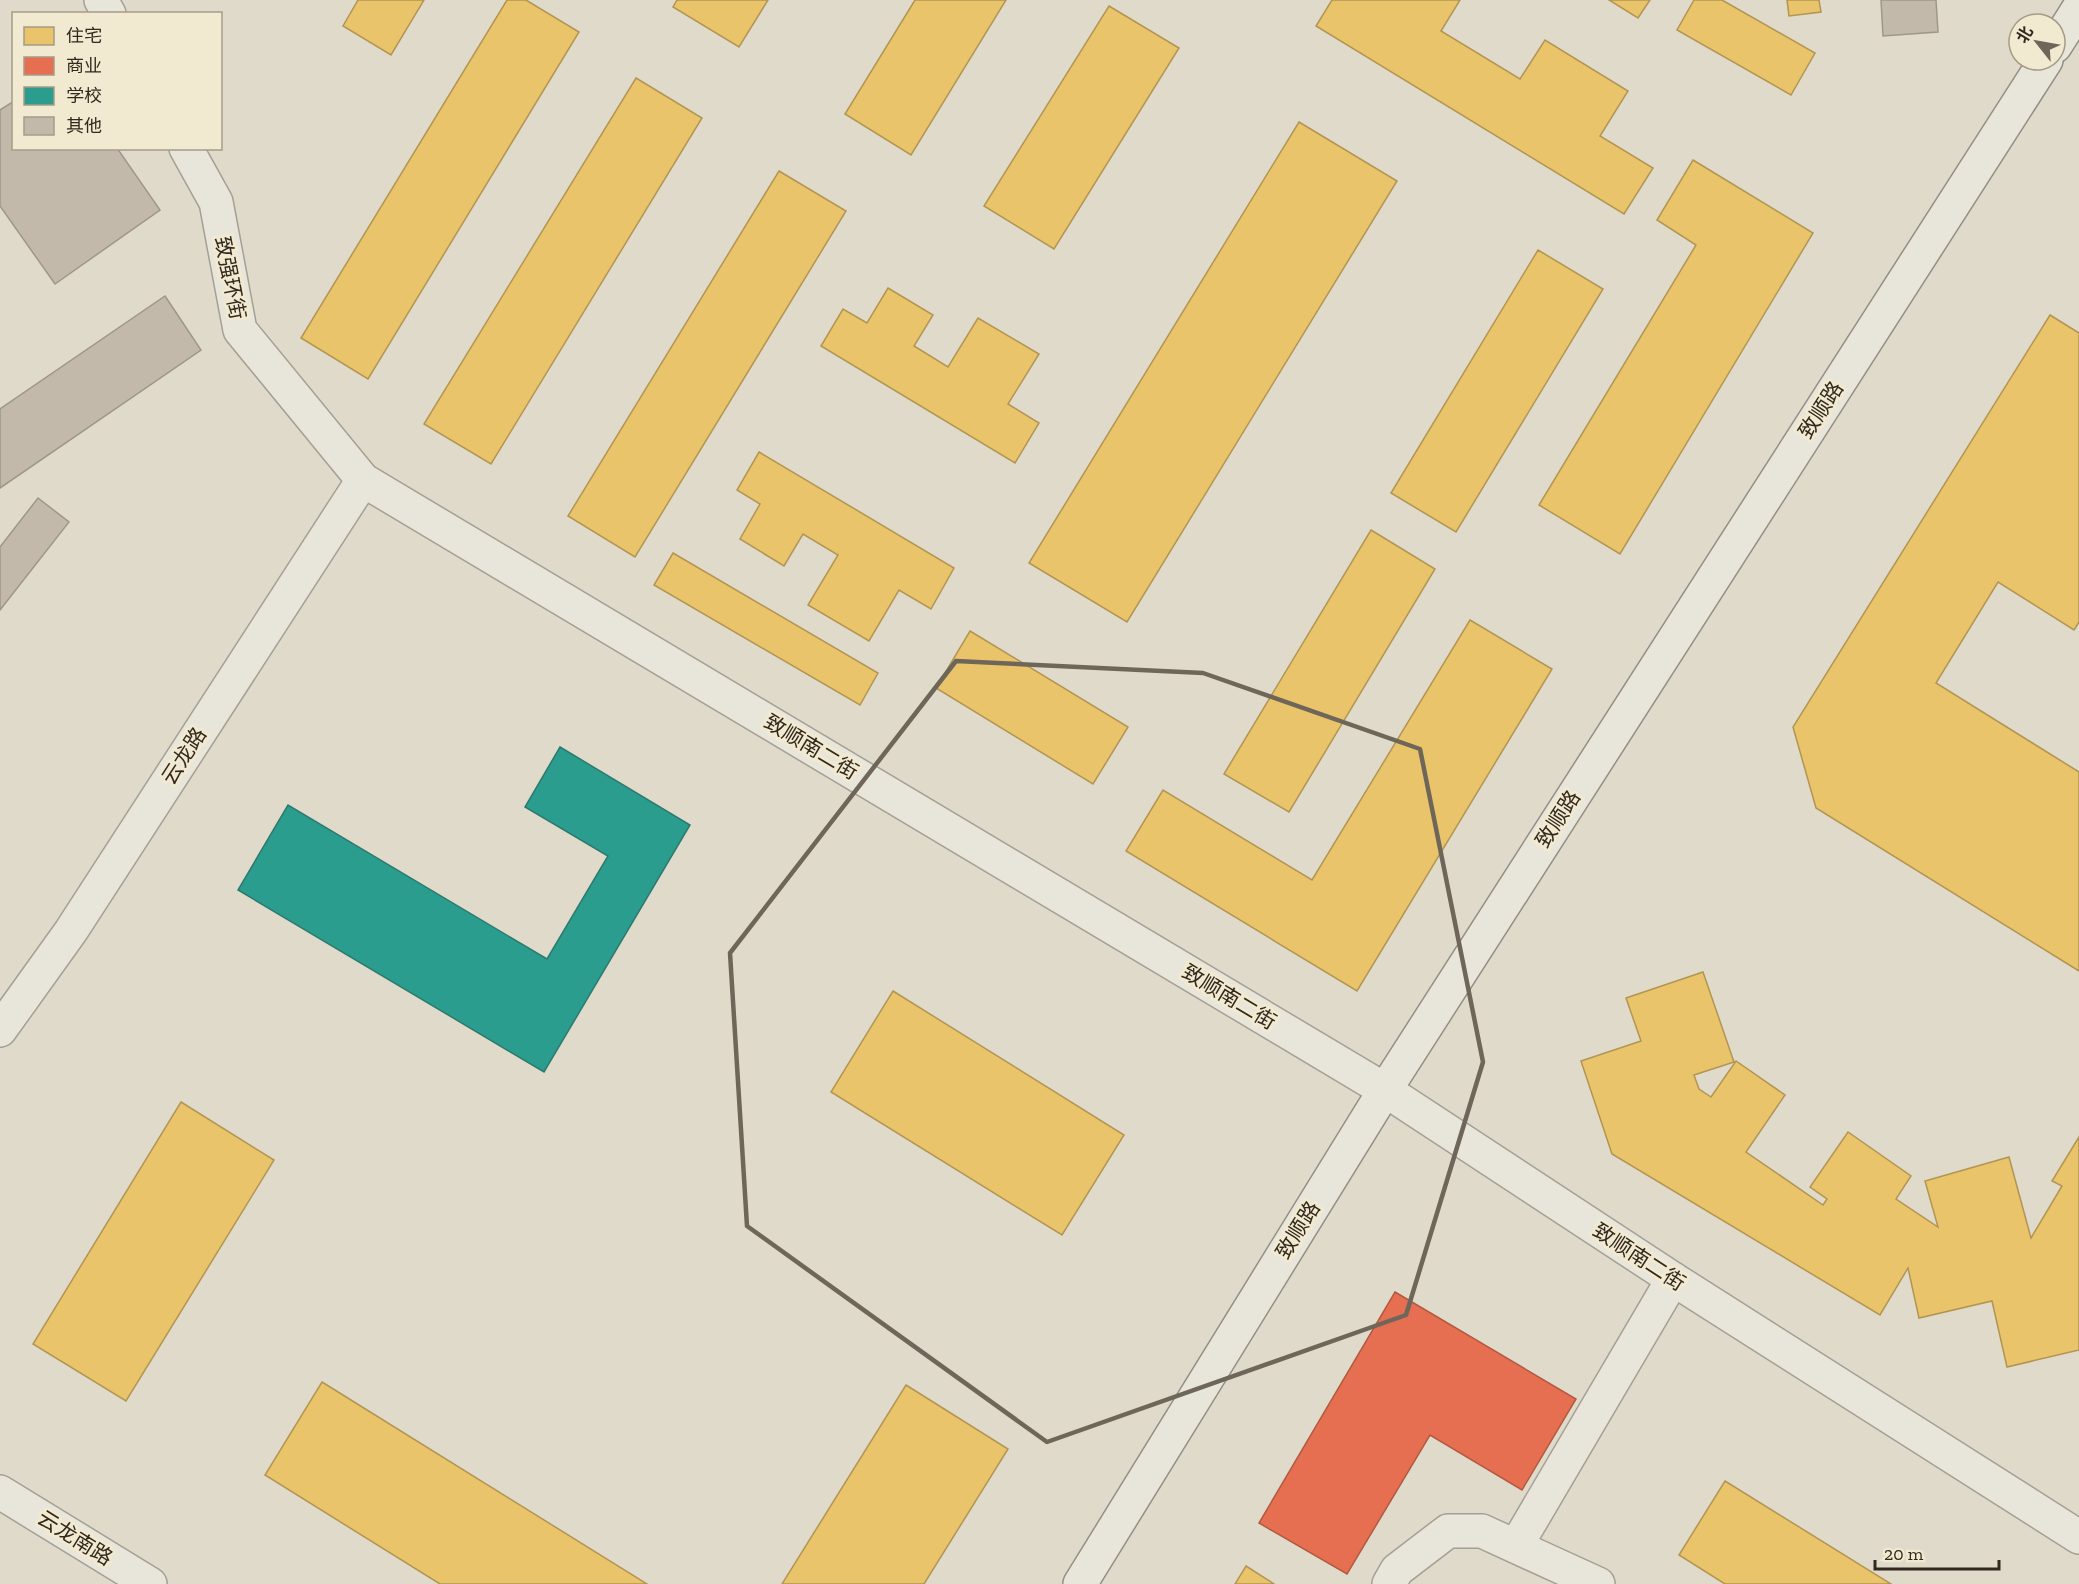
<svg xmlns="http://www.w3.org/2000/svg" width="2079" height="1584" font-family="'Zilla Slab','Noto Sans SC',serif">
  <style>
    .homes { fill: #e9c46a; stroke: #b29553; stroke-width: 1.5 }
    .shops { fill: #e76f51; stroke: #b15a41; stroke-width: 1.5 }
    .schools { fill: #2a9d8f; stroke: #2c7a6d; stroke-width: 1.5 }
    .building { fill: #c3b9ab; stroke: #9f968a; stroke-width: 1.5 }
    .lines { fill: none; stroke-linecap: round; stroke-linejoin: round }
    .street-casing { stroke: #a59f94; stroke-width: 36 }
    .secondary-casing { stroke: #948e84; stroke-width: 36 }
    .street { stroke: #e8e5db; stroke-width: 33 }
    .secondary { stroke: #e8e5db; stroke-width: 33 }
    .marked { fill: none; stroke: #6f665a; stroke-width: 4.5; stroke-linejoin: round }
    .labels { text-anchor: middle; stroke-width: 6; stroke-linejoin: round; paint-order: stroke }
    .street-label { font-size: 21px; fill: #32281d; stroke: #f1e9d0 }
  </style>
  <rect width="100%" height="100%" fill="#e0daca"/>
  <g class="homes">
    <polygon points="358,0 424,0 391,55 343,26"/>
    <polygon points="507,0 526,0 579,32 368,379 301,338"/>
    <polygon points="677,0 768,0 739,47 673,7"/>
    <polygon points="915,0 1006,0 911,155 845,114"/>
    <polygon points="1332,0 1460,0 1441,31 1520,79 1545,40 1628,91 1600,136 1653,168 1624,214 1316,26"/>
    <polygon points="1609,0 1650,0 1638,18"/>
    <polygon points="1694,0 1722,0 1815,53 1791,95 1677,30"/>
    <polygon points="1787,0 1819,0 1821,12 1789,16"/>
    <polygon points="1109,6 1179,48 1054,249 984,206"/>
    <polygon points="636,78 702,118 491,464 424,424"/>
    <polygon points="1299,122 1397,181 1127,622 1029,563"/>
    <polygon points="1693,160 1813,233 1620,554 1539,505 1696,245 1657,220"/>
    <polygon points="779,171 846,211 635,557 568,516"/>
    <polygon points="1538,250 1603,289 1456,532 1391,493"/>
    <polygon points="888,288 933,315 914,346 948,367 978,318 1039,354 1008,404 1039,423 1015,463 821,346 843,309 867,323"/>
    <polygon points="2050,315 2079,333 2079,622 2074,630 1998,582 1936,683 2079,772 2079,971 1816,808 1793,727"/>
    <polygon points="759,452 954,568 931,609 899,590 869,641 808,605 838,555 803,534 784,566 740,539 760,504 737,490"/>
    <polygon points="1371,530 1435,569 1289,812 1224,774"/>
    <polygon points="673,553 878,673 860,705 654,585"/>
    <polygon points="1470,620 1552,669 1357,991 1126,851 1163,790 1312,880"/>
    <polygon points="970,631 1128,727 1093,784 936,688"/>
    <polygon points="1703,972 1734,1062 1694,1075 1699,1089 1711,1097 1736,1061 1785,1095 1746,1152 1823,1205 1827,1199 1810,1187 1848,1132 1911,1176 1896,1199 1938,1227 1925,1181 2009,1157 2031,1238 2062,1186 2052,1181 2079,1137 2079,1350 2007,1367 1992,1301 1919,1318 1908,1268 1880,1315 1612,1154 1581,1061 1641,1041 1626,998"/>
    <polygon points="893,991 1124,1135 1062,1235 831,1092"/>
    <polygon points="181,1102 274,1160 126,1401 33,1344"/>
    <polygon points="322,1382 647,1584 440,1584 265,1475"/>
    <polygon points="906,1385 1008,1449 924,1584 782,1584"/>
    <polygon points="1725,1481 1891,1584 1725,1584 1679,1555"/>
    <polygon points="1246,1566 1274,1584 1235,1584"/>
  </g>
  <polygon class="shops" points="1395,1292 1576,1399 1522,1490 1430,1435 1347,1574 1259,1523"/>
  <polygon class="schools" points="560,747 690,825 544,1072 238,890 288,805 547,959 608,856 525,807"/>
  <g class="building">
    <polygon points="1881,0 1936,0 1938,32 1883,36"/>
    <polygon points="14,101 14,148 117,148 160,210 55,284 0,206 0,110"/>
    <polygon points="165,296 201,350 0,488 0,409"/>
    <polygon points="38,498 69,522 0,610 0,547"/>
  </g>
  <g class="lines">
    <g class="street-casing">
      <g id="street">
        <polyline points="101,0 109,14"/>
        <polyline points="186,148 216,202 240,330 363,480 1385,1090 1673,1279 2079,1537"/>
        <polyline points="0,1030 71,931 363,480"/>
        <polyline points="0,1492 150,1584"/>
        <polyline points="1516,1546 1673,1279"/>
        <polyline points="1389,1584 1397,1570 1448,1531 1482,1531 1598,1584"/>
      </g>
    </g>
    <g class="secondary-casing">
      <g id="secondary">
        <polyline points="2055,46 2079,8"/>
        <polyline points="1080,1584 1385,1090 2046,60"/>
      </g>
    </g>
    <use href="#street" class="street"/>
    <use href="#secondary" class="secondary"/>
  </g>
  <path class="marked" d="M956,661L1203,673L1420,749L1483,1062L1406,1315L1047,1442L747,1226L730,953Z"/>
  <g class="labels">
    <g class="street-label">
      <text transform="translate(230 278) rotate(79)" y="7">致强环街</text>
      <text transform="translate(1821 410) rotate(-57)" y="7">致顺路</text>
      <text transform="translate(811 747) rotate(31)" y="7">致顺南二街</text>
      <text transform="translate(184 756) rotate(-57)" y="7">云龙路</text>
      <text transform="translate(1558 819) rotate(-57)" y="7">致顺路</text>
      <text transform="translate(1229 997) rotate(31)" y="7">致顺南二街</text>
      <text transform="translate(1298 1230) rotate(-58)" y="7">致顺路</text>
      <text transform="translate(1639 1257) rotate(33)" y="7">致顺南二街</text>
      <text transform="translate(75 1538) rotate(32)" y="7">云龙南路</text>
    </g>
  </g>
  <rect x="12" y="12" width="210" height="138" fill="#f1e9d0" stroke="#a59c88" stroke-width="1.5"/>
  <rect x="24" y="27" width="30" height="18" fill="#e9c46a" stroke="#a59c88" stroke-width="1.5"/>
  <text x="66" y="42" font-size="18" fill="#32281d">住宅</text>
  <rect x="24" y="57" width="30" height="18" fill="#e76f51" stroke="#a59c88" stroke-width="1.5"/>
  <text x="66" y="72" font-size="18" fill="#32281d">商业</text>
  <rect x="24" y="87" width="30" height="18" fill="#2a9d8f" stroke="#a59c88" stroke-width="1.5"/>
  <text x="66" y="102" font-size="18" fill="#32281d">学校</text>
  <rect x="24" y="117" width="30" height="18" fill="#c3b9ab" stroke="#a59c88" stroke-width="1.5"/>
  <text x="66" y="132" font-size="18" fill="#32281d">其他</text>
  <g transform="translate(2037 42) rotate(301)"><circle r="28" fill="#f1e9d0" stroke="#a59c88" stroke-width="1.5"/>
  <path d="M0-4.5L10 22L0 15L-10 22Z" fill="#6f665a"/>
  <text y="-9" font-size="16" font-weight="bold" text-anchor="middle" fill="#32281d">北</text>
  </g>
  <path d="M1875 1560v9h124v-9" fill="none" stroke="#32281d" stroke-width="3"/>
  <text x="1884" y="1560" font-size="18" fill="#32281d" stroke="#f1e9d0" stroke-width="4.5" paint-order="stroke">20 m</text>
</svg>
